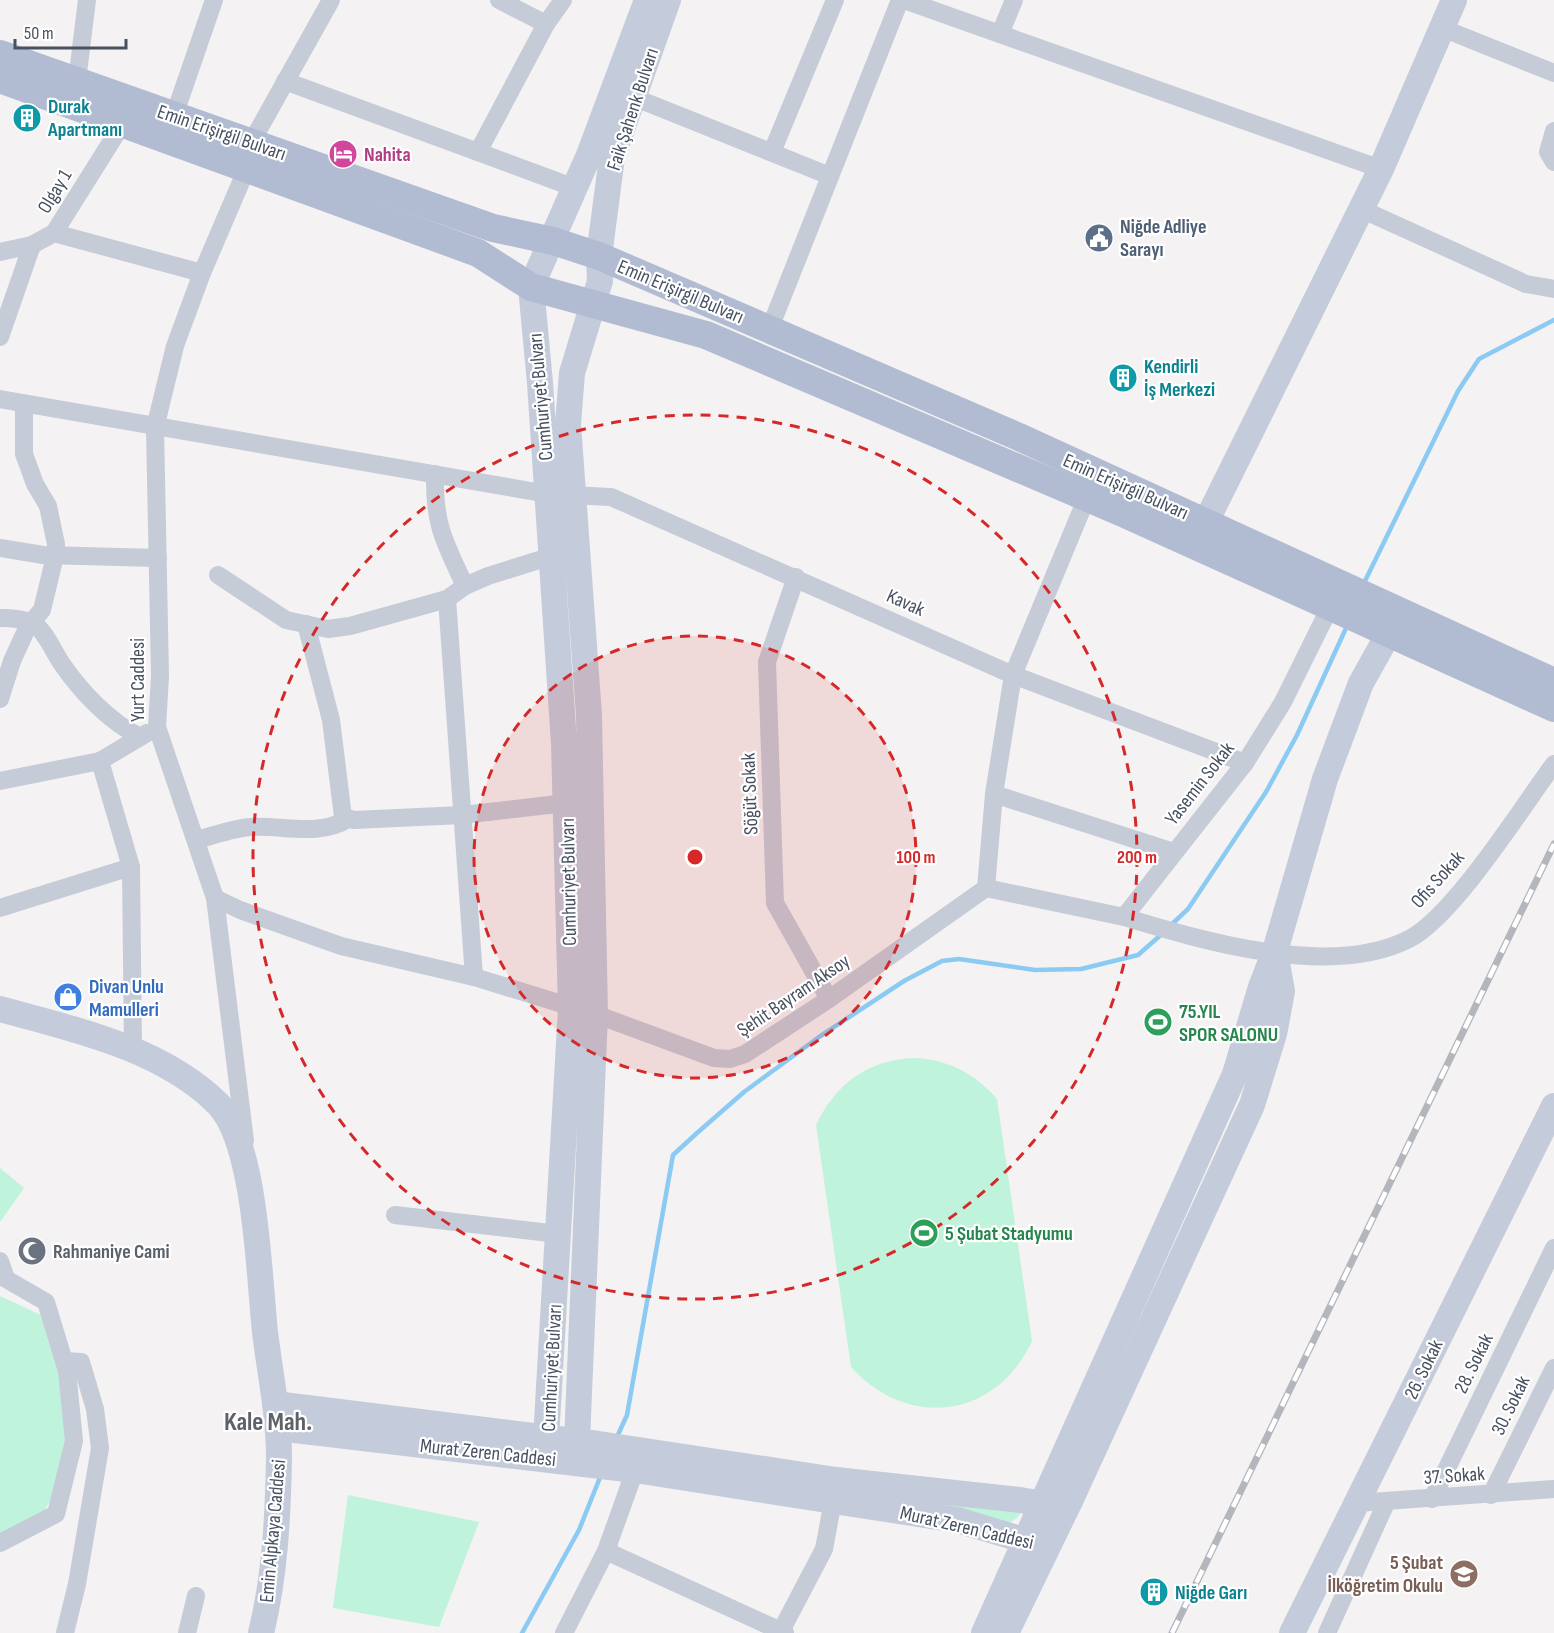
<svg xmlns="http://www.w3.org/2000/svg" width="1554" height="1633" font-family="'Sofia Sans Condensed',sans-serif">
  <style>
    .green { fill: #c0f3dc }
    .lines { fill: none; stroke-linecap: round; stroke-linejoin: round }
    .stream { stroke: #8bcaf2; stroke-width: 4.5 }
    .street { stroke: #c5cbd7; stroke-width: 18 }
    .secondary { stroke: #c4cbdb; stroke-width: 26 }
    .primary { stroke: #b1bcd2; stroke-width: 28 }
    .rail-casing { stroke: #b4b6bd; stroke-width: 7 }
    .rail { stroke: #fff; stroke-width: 4.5; stroke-dasharray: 14; stroke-linecap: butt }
    .ring { fill: none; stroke: #d62828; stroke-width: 3; stroke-dasharray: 10 8 }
    .labels { text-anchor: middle; stroke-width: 4.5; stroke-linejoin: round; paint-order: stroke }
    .culture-label { font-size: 20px; font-weight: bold; fill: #0d838f; stroke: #fff; text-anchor: start }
    .street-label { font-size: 20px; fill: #485161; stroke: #fff }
    .hotel-label { font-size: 20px; font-weight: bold; fill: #b23c85; stroke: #fff; text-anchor: start }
    .service-label { font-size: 20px; font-weight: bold; fill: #4e5e75; stroke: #fff; text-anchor: start }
    .shop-label { font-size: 20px; font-weight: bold; fill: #366cbe; stroke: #fff; text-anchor: start }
    .leisure-label { font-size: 20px; font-weight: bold; fill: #27864d; stroke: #fff; text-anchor: start }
    .worship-label { font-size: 20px; font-weight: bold; fill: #5b616d; stroke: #fff; text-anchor: start }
    .education-label { font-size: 20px; font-weight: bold; fill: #785e54; stroke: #fff; text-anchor: end }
    .district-label { font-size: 26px; font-weight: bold; fill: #5e6168; stroke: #fff }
    .centre { fill: #d62828; stroke: #fff; stroke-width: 3 }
    .ring-label { font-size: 18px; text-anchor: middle; font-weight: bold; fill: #d62828; stroke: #fff; stroke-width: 4.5; stroke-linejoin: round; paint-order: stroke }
  </style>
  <rect width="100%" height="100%" fill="#f4f2f2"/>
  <g class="green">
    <path d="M915,1058C949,1060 974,1073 997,1099L1032,1341C996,1419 908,1430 851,1367L816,1125C835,1084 869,1059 915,1058Z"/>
    <polygon points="0,1168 24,1188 0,1222"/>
    <polygon points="0,1296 41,1315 71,1408 68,1471 41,1516 0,1536"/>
    <polygon points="856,1490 1021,1509 1019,1516 1010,1523"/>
    <polygon points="348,1495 479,1522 439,1627 333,1608"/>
  </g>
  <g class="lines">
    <g class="stream">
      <polyline points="1363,585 1458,391 1479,359 1554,320"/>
      <polyline points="1171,925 1188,909 1266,792 1297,735 1347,626"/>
      <polyline points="616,1439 627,1415 673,1155 697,1133 744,1092 819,1037 904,981 942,961 959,959 1035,970 1081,969 1138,955 1163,933"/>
      <polyline points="522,1633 579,1530 601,1475"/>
    </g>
    <g class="street">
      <polyline points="499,0 546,24 563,0"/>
      <polyline points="904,0 1381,169"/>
      <polyline points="546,24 478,152 575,188"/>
      <polyline points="1442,28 1554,73"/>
      <polyline points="1000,34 1014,0"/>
      <polyline points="77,81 87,0"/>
      <polyline points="285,81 478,152"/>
      <polyline points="633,97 830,176"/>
      <polyline points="174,116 214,0"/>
      <polyline points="1554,131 1548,152 1554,162"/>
      <polyline points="251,143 331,0"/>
      <polyline points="772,152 835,0"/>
      <polyline points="247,168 202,273 175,346 155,428 160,676 157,727 215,898 240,910 341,946 474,977 595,1014 714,1058 730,1059 745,1054 829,999 986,888"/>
      <polyline points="1361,209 1526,284 1554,289"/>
      <polyline points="54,233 202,273"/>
      <polyline points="0,252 32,245 54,233 123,123"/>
      <polyline points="770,328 900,0"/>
      <polyline points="0,337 32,245"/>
      <polyline points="0,399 548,494 611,497 1013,675 1245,763"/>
      <path d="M435,474C434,525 444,541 465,586"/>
      <polyline points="0,548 43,555 158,558"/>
      <polyline points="218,575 286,620 328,629 350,626 447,599 465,586 488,576 552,556"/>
      <polyline points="796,577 767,662 775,903 829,999"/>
      <polyline points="447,599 474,977"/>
      <path d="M0,618C9,618 24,619 32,623C45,629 54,653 62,664C81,692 110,722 140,737"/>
      <polyline points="306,624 331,720 343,817 354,820 462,815 566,803"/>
      <polyline points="0,699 12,661 28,626 42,610 55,556 56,544 48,506 35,484 24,454 24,404"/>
      <polyline points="100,761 131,867 133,1050"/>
      <polyline points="0,781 100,761 147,733"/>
      <polyline points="994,794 1174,852"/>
      <path d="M196,840C213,836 233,828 251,827C284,825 318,837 348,819"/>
      <polyline points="986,888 1124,917 1245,763 1283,702 1330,607"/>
      <polyline points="986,888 994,794 1013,675 1087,497"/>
      <polyline points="215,898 245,1141"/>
      <polyline points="0,908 131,867"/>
      <path d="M1124,917C1203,941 1331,979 1409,939C1454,916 1522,807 1554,764"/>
      <polyline points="395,1215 558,1234"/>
      <polyline points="0,1261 6,1279 46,1302 67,1371 74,1441 56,1514 0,1543"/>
      <polyline points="64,1361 81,1362 95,1409 100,1448 77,1584 65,1633"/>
      <polyline points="1491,1495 1554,1368"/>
      <polyline points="1432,1499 1554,1248"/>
      <polyline points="1357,1503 1554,1489"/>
      <polyline points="606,1551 785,1633"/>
      <polyline points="187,1633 196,1596"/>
      <polyline points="564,1633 606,1551 635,1470"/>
      <polyline points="780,1633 824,1549 835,1490"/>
      <polyline points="1327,1633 1386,1503"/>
    </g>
    <g class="secondary">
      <polyline points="647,0 589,155 531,287 540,383 564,744 571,1009 546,1439 555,1460 577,1441 595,1014 589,715 568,424 572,373 600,281 599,256 612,157 668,0"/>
      <polyline points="1206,522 1381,169 1454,0"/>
      <path d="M0,1009C73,1029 162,1048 218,1104C256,1143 259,1277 265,1332C270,1374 279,1415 279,1458C278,1516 275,1576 261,1633"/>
      <path d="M275,1404L599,1444L836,1480L1020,1500C1043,1504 1055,1506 1055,1531L1047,1542L1037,1544L957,1520L635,1470L278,1428"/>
      <polyline points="984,1633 1235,1074 1261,987 1275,951 1325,779 1361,683 1389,633"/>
      <polyline points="1006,1633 1070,1501 1252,1105 1274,1034 1282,991 1275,952"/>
      <polyline points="1292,1633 1554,1106"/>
    </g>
    <g class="primary">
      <polyline points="0,54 493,228 553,241 599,256 1019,437 1554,682"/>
      <polyline points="0,79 478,253 531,287 706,335 1123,513 1554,708"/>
    </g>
    <g class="rail-casing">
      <polyline id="rail" points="1172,1633 1554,844"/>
    </g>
    <use href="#rail" class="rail"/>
  </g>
  <circle cx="695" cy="857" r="221" fill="#d62828" fill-opacity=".12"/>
  <g class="ring">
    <circle cx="695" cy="857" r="221"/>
    <circle cx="695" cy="857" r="442"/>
  </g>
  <defs>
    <g id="building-disc" transform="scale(1.5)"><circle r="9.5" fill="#0f9aa8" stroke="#fff"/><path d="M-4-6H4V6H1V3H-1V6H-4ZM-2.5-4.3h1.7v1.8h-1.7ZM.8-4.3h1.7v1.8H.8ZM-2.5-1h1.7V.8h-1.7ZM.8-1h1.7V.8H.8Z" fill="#fff"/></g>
    <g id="hotel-disc" transform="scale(1.5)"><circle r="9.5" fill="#d1479c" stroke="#fff"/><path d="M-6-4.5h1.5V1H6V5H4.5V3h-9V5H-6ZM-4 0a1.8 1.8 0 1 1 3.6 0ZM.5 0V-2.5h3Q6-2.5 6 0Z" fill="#fff"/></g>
    <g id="civic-disc" transform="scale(1.5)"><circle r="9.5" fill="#5c6f8a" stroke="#fff"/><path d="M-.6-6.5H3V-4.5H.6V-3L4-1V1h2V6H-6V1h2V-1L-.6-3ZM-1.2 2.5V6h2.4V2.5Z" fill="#fff"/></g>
    <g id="shop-disc" transform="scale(1.5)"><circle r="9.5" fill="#3f7fe0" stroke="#fff"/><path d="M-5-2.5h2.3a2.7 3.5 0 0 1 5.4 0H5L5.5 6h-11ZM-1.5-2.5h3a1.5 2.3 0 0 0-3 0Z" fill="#fff"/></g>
    <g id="stadium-disc" transform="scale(1.5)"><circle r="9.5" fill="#2e9e5b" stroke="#fff"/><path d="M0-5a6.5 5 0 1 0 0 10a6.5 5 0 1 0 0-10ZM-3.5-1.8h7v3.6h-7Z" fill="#fff"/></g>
    <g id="mosque-disc" transform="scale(1.5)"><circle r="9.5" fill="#6b7280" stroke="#fff"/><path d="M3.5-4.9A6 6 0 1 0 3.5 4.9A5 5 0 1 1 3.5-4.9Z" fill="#fff"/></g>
    <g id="school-disc" transform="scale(1.5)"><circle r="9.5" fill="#8d6e63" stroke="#fff"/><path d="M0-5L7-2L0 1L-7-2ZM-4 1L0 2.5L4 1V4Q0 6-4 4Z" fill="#fff"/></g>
  </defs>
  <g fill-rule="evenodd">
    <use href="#building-disc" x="27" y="118"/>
    <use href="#hotel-disc" x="343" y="154"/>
    <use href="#civic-disc" x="1099" y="238"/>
    <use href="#building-disc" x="1123" y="378"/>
    <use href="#shop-disc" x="68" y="997"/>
    <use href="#stadium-disc" x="1158" y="1022"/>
    <use href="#stadium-disc" x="924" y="1233"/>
    <use href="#mosque-disc" x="32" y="1251"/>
    <use href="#school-disc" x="1464" y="1574"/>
    <use href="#building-disc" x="1154" y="1592"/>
  </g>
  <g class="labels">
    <g class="culture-label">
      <text x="48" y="113">Durak<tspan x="48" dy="23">Apartmanı</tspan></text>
      <text x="1144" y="373">Kendirli<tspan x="1144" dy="23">İş Merkezi</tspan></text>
      <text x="1175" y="1599">Niğde Garı</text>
    </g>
    <g class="street-label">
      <text transform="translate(632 109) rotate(-72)" y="7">Faik Şahenk Bulvarı</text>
      <text transform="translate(222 132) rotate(19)" y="7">Emin Erişirgil Bulvarı</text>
      <text transform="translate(54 191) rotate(-59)" y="7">Olgay 1</text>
      <text transform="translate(681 291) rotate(23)" y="7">Emin Erişirgil Bulvarı</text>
      <text transform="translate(540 397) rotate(-95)" y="7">Cumhuriyet Bulvarı</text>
      <text transform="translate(1126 486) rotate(24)" y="7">Emin Erişirgil Bulvarı</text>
      <text transform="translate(906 602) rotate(24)" y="7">Kavak</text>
      <text transform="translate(137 680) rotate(-90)" y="7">Yurt Caddesi</text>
      <text transform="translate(1199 783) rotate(-52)" y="7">Yasemin Sokak</text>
      <text transform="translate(749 794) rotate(-92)" y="7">Söğüt Sokak</text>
      <text transform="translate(1437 879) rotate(-48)" y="7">Ofis Sokak</text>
      <text transform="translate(568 882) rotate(-91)" y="7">Cumhuriyet Bulvarı</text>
      <text transform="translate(793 995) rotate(-34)" y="7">Şehit Bayram Aksoy</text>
      <text transform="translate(1473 1363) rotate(-64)" y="7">28. Sokak</text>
      <text transform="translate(551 1368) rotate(-87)" y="7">Cumhuriyet Bulvarı</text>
      <text transform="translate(1423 1369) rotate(-64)" y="7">26. Sokak</text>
      <text transform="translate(1510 1405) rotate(-64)" y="7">30. Sokak</text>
      <text transform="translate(488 1452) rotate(6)" y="7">Murat Zeren Caddesi</text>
      <text transform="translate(1454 1475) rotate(-4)" y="7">37. Sokak</text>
      <text transform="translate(967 1527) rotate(13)" y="7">Murat Zeren Caddesi</text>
      <text transform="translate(272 1531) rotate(-85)" y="7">Emin Alpkaya Caddesi</text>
    </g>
    <g class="hotel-label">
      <text x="364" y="161">Nahita</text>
    </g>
    <g class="service-label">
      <text x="1120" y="233">Niğde Adliye<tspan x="1120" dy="23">Sarayı</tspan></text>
    </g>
    <g class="shop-label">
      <text x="89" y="993">Divan Unlu<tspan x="89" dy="23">Mamulleri</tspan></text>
    </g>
    <g class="leisure-label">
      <text x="1179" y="1018">75.YIL<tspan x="1179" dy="23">SPOR SALONU</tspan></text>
      <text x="945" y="1240">5 Şubat Stadyumu</text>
    </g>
    <g class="worship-label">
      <text x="53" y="1258">Rahmaniye Cami</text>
    </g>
    <g class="education-label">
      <text x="1443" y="1569">5 Şubat<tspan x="1443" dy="23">İlköğretim Okulu</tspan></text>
    </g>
    <g class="district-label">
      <text x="268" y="1430">Kale Mah.</text>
    </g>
  </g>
  <circle cx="695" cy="857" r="9" class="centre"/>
  <g class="ring-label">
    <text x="916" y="863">100 m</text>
    <text x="1137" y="863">200 m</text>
  </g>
  <path d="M15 39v9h111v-9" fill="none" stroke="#485161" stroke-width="3"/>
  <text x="24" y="39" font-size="18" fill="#485161" stroke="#ffffff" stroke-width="4.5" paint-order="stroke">50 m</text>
</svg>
